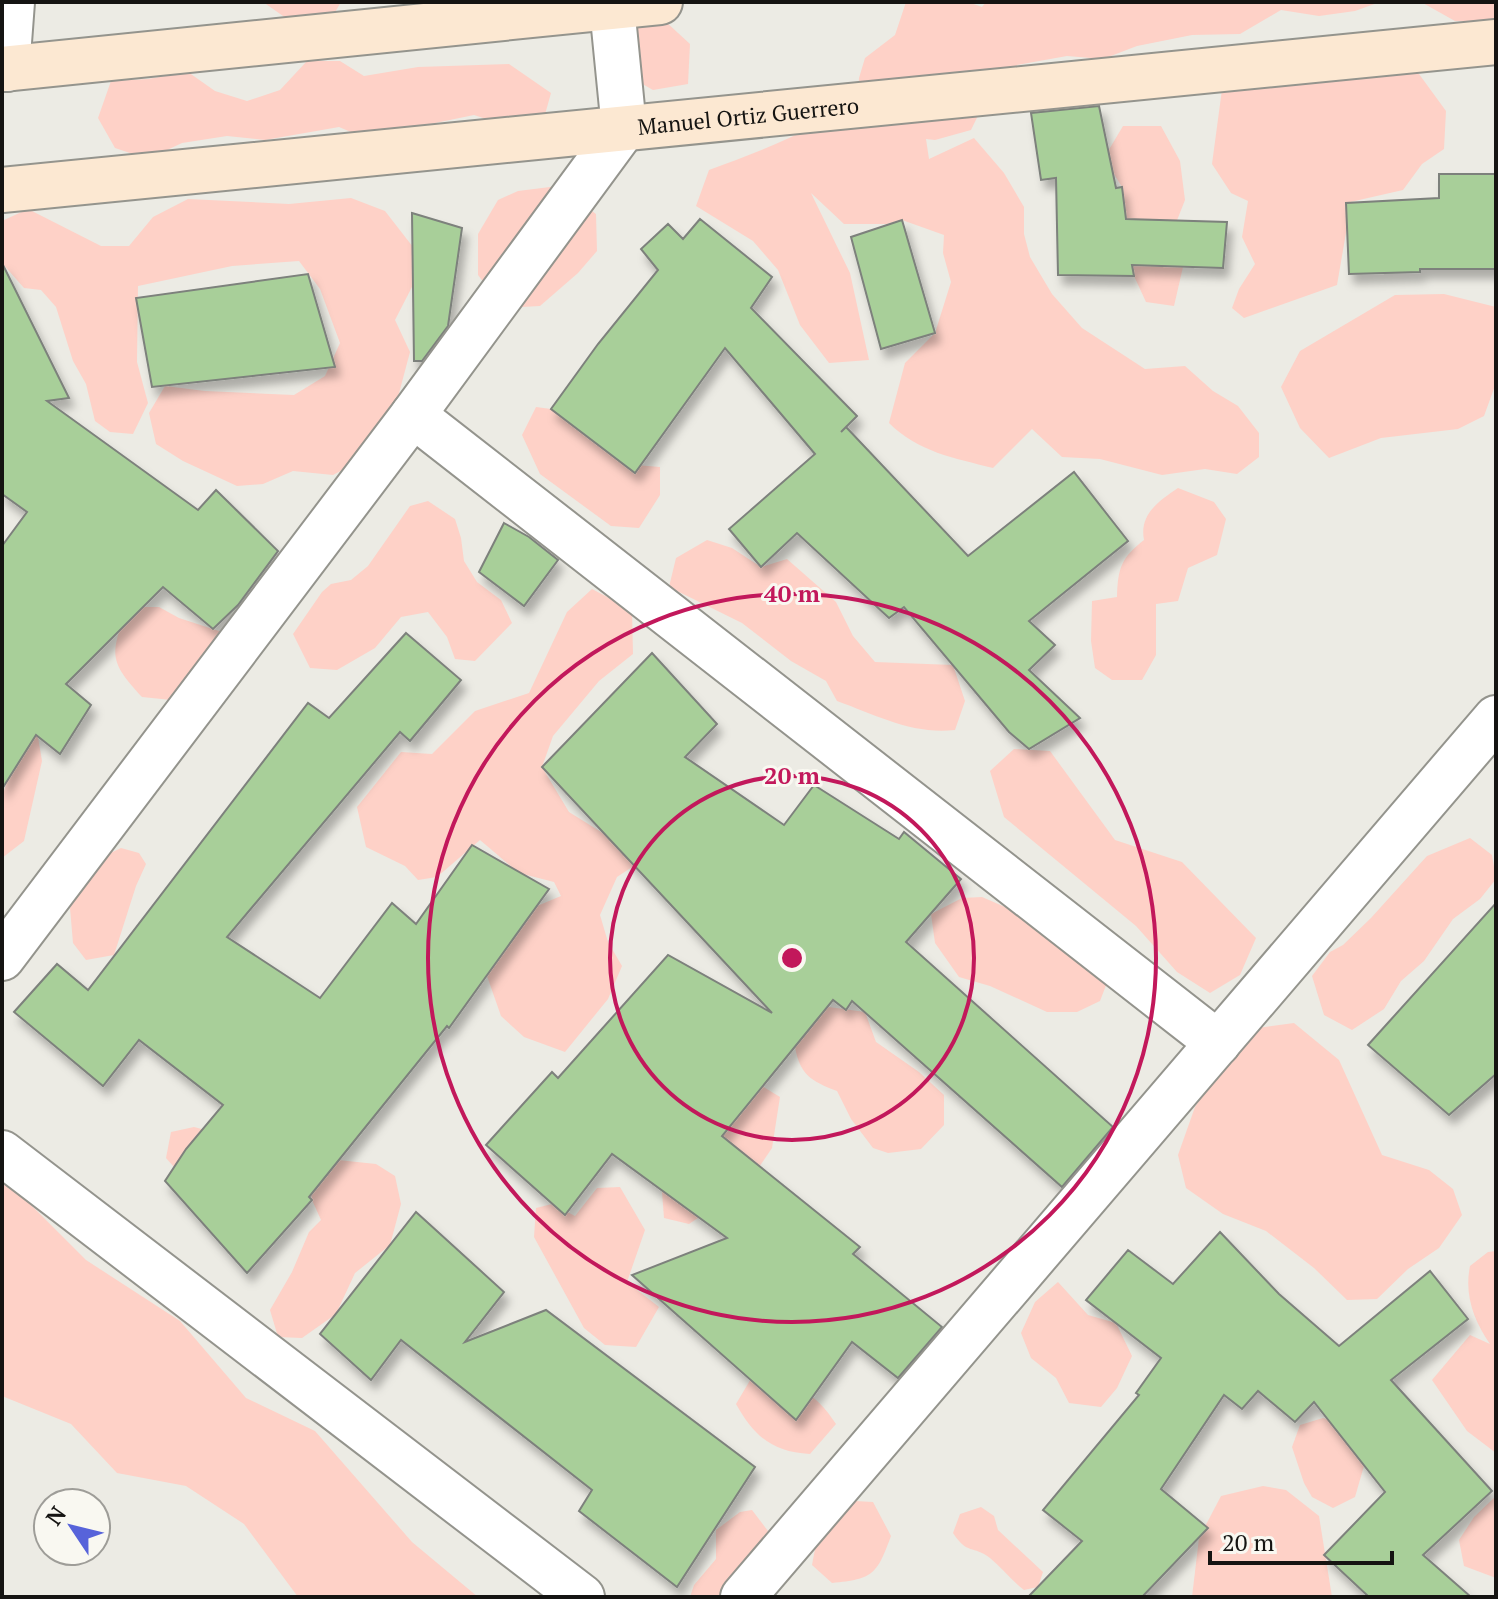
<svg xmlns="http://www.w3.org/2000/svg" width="1498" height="1599" font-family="'PT Serif',serif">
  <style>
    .green { fill: #fed1c7 }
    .building { fill: #a8cf99; stroke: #7d817c; stroke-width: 2; filter: url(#shadow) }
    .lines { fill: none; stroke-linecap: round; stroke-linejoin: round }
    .street-casing { stroke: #94948d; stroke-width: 48 }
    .secondary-casing { stroke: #94948d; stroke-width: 48 }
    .street { stroke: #fff; stroke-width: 44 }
    .secondary { stroke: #fce8d2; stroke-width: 44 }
    .ring { fill: none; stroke: #c2185b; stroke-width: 4 }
    .labels { text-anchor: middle; stroke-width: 6; stroke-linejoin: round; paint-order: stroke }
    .street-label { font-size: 22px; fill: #151412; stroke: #f9f8f1 }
    .centre { fill: #c2185b; stroke: #f9f8f1; stroke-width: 4 }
    .ring-label { font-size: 24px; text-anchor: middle; font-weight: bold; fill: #c2185b; stroke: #f9f8f1; stroke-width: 6; stroke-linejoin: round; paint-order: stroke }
  </style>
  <defs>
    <filter id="shadow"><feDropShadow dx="5" dy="9" stdDeviation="4" flood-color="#0004"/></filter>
  </defs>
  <rect width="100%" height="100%" fill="#ecebe4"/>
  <g class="green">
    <polygon points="263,2 341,2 327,26 296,25"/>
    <path d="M906,2H968L982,7L986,2H1380L1355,11L1319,16L1281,10L1240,34L1192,35L1137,46L1103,59L1067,56L1017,65L989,93L971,130L935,140L926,139L929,159L974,138L1004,173L1024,207V234L1030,257L1052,294L1082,328L1145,369L1185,366L1213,391L1238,406L1259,433V457L1237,474L1205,469L1162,475L1100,459L1062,457L1032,429L993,468C954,458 918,452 889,423L905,363L935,333L951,282L943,253L944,235L902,220L887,224H844L811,193L850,273L869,360L829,363L800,325L778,270L753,241L696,206L709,170C759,151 818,131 858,95L859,78L865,58L895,35Z"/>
    <polygon points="1421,2 1496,2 1496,21 1455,21"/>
    <polygon points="665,21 690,44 688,84 653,90 618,70 638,27"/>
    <polygon points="1392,50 1419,74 1446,111 1444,149 1422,164 1403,190 1346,203 1347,227 1337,285 1244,318 1232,308 1239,289 1255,264 1242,237 1248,201 1231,193 1212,164 1223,82"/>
    <polygon points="307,61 340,61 364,76 418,67 509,64 551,93 539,136 474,115 411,128 358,135 339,127 265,140 227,136 182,143 148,159 115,148 98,118 111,81 148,79 188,72 215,91 247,101 280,90"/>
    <polygon points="1123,126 1161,126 1180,161 1185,200 1174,228 1183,267 1174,306 1146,302 1134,276 1122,187 1104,158"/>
    <polygon points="558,186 596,214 597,251 578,273 540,306 503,308 478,275 478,234 498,200 518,191"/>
    <polygon points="351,198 385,211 413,247 413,285 395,320 410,352 390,427 367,457 333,475 293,471 263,484 237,486 183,461 156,444 149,413 165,386 205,391 294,395 325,376 340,343 320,289 299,261 232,266 138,286 137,362 148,403 133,434 110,432 95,421 86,384 73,361 56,307 41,290 24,288 2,263 2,221 28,209 101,246 129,246 153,217 188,199 289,204"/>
    <polygon points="1444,294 1496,307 1496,383 1484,416 1458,429 1381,438 1329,458 1300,428 1281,387 1300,351 1395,295"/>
    <polygon points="536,407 551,409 623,464 660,467 660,495 639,528 611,526 540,474 522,435"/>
    <path d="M1178,488L1214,502L1226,519L1217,555L1188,568L1178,601L1156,604V655L1142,680H1112L1095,668L1091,641L1092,601L1117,597C1118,568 1121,558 1144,540C1139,514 1159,501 1178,488Z"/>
    <polygon points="428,501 455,519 461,538 464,561 477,582 501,600 512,623 475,661 455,659 447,637 428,612 401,617 375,648 337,670 310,668 293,634 322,592 331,584 351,580 368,566 410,506"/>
    <path d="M707,540L732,548L761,567L787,559L836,602L853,636L875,662L953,665L965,701L955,730C913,735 876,715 837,701L826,681L791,661L742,623L669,587L676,558Z"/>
    <polygon points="592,589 632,610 633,654 599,681 553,736 542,767 569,812 606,835 659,849 617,877 600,915 608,942 622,966 608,999 565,1052 524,1037 501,1016 487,976 537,906 561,896 554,882 519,873 480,840 437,877 418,880 405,866 366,847 357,807 401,752 432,754 475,711 529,693 567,612"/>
    <path d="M137,607H159L179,618L222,632L181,701L142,697C109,661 110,655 127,609Z"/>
    <polygon points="23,725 38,737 42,761 24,841 2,858 2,798"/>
    <polygon points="1014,749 1050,751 1115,840 1182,862 1256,938 1240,975 1210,993 1177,972 1136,926 1004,817 990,771"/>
    <polygon points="1470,838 1492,855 1496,879 1480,899 1453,919 1424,961 1401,981 1384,1009 1352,1030 1324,1015 1312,976 1330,952 1343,945 1371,918 1427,856"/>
    <polygon points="121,848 139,853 146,864 136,886 114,955 86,960 73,943 70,908 98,859"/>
    <polygon points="982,897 1012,910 1115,962 1100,1001 1077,1012 1047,1012 990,986 959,977 935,943 931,914 962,898"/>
    <path d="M815,985L829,1007L865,1012L876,1042L919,1072L944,1095V1125L921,1149L888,1153L873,1148L851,1119L837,1091C811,1081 800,1075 795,1047L806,1034Z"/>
    <polygon points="1294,1023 1339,1060 1382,1155 1429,1170 1453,1189 1462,1215 1439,1248 1408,1269 1377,1299 1347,1300 1314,1268 1266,1231 1223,1214 1186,1188 1178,1155 1195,1107 1222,1064 1251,1029"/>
    <polygon points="754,1081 780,1097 772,1148 747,1185 689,1224 664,1218 662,1192 678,1160"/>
    <polygon points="194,1127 217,1133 190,1185 166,1158 171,1132"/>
    <polygon points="338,1160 376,1164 395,1176 401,1204 390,1245 355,1273 336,1314 302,1338 278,1337 270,1310 292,1272 309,1232 321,1220 312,1200 309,1178"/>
    <polygon points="2,1180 13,1187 86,1260 180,1321 246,1398 315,1431 412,1542 478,1597 298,1597 244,1524 186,1486 117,1473 71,1424 2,1396"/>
    <polygon points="620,1187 645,1230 627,1282 659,1307 636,1347 605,1345 584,1328 534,1237 536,1208 552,1204 575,1216 597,1188"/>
    <path d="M1496,1251V1453L1467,1431L1432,1380L1470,1335L1490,1344C1474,1321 1464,1295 1470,1266L1488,1252Z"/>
    <polygon points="1058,1282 1088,1315 1116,1323 1132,1356 1117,1388 1101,1407 1069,1403 1056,1378 1031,1358 1021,1333 1035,1302"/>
    <path d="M752,1377C792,1384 812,1387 836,1424L810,1454C772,1452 754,1436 736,1404Z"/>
    <polygon points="1323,1418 1340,1422 1364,1466 1355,1497 1333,1508 1312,1497 1304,1483 1292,1447 1300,1425"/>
    <polygon points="1263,1486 1286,1490 1319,1516 1332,1597 1192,1597 1199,1538 1221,1496"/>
    <polygon points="1496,1496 1496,1578 1464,1566 1459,1540 1474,1517"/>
    <path d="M855,1501L873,1502L891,1536C877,1574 874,1579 832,1583L812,1565C819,1529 820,1518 855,1501Z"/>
    <path d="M981,1507L994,1516L998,1530L1043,1572L1038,1587L1024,1590C1011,1580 1002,1568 990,1558C973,1545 967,1555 953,1533L960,1514Z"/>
    <polygon points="752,1510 768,1531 761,1546 760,1597 690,1597 694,1585 716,1559 716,1530 740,1512"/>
  </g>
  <g class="building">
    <polygon points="1099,106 1116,188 1122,187 1126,219 1227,222 1223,268 1132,265 1134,276 1058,275 1056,178 1041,180 1031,113"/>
    <polygon points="1439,174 1496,174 1496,269 1420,269 1420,272 1349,274 1346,203 1439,198"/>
    <polygon points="412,213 462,228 448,326 422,361 414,361"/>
    <polygon points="700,219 772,277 751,308 857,416 841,432 846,427 968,556 1074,472 1128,541 1029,621 1055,645 1029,670 1080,718 1029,749 1009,732 904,607 889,618 797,533 761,567 729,529 815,454 725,348 635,473 551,409 598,344 658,270 641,249 668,224 683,239"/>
    <polygon points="902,220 935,333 881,349 851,237"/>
    <polygon points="2,263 69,398 47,401 198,510 216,490 278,551 238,605 213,629 163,587 66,684 91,705 60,754 36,735 2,789 2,546 27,512 2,494"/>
    <polygon points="308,274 335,367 152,387 136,298"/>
    <polygon points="504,523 529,537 558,560 524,606 479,572"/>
    <polygon points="406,633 461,680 410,741 400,732 227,937 320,998 392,903 416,924 472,845 549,889 449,1028 447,1026 309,1197 312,1200 247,1273 165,1181 186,1149 223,1105 139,1040 103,1086 14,1012 57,964 88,990 308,703 329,718"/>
    <polygon points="652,653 717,724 685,757 784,825 814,785 899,839 904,832 961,879 906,942 1113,1127 1062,1187 852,1001 846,1010 833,1000 722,1136 860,1247 853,1254 942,1327 898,1378 852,1342 796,1420 632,1275 727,1238 612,1154 565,1215 486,1145 552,1072 558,1078 668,955 772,1013 542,767"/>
    <polygon points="1496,903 1496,1074 1449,1115 1368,1045"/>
    <polygon points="416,1212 504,1292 465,1342 546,1310 755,1467 677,1587 579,1511 592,1490 401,1340 371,1380 320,1334"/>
    <polygon points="1220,1232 1279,1294 1339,1346 1430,1271 1468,1319 1391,1380 1492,1491 1423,1555 1471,1597 1369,1597 1324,1555 1385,1492 1314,1402 1295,1422 1258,1391 1242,1409 1224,1395 1161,1489 1208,1528 1142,1597 1028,1597 1082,1541 1043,1510 1139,1395 1136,1393 1161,1358 1086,1300 1128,1250 1173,1284"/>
  </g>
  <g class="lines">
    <g class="street-casing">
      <g id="street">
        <polyline points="7,69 12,2"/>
        <polyline points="413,415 1218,1043"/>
        <polyline points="2,958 413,415 624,128 612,7"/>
        <polyline points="2,1153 582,1597"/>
        <polyline points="743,1597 1496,718"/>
      </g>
    </g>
    <g class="secondary-casing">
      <g id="secondary">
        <polyline points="2,69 660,2"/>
        <path id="s1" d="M2,190L1496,42"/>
      </g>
    </g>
    <use href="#street" class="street"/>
    <use href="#secondary" class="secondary"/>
  </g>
  <g class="ring">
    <circle cx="792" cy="958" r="182"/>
    <circle cx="792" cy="958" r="364"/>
  </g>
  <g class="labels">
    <g class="street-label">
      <text dy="8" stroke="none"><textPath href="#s1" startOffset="750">Manuel Ortiz Guerrero</textPath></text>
    </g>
  </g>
  <circle cx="792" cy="958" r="12" class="centre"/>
  <g class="ring-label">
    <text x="792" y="602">40 m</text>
    <text x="792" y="784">20 m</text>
  </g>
  <rect width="1498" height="1599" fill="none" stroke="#151412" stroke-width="8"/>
  <g transform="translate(72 1527) rotate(305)"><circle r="38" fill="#f9f8f1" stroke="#9e9d98" stroke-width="2"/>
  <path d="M0-6L14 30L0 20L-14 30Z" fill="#5763da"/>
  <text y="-12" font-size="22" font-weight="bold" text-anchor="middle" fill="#151412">N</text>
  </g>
  <path d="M1210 1551v12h182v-12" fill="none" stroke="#151412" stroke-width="4"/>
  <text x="1222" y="1551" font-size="24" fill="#151412" stroke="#f9f8f1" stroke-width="6" paint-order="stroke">20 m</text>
</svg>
